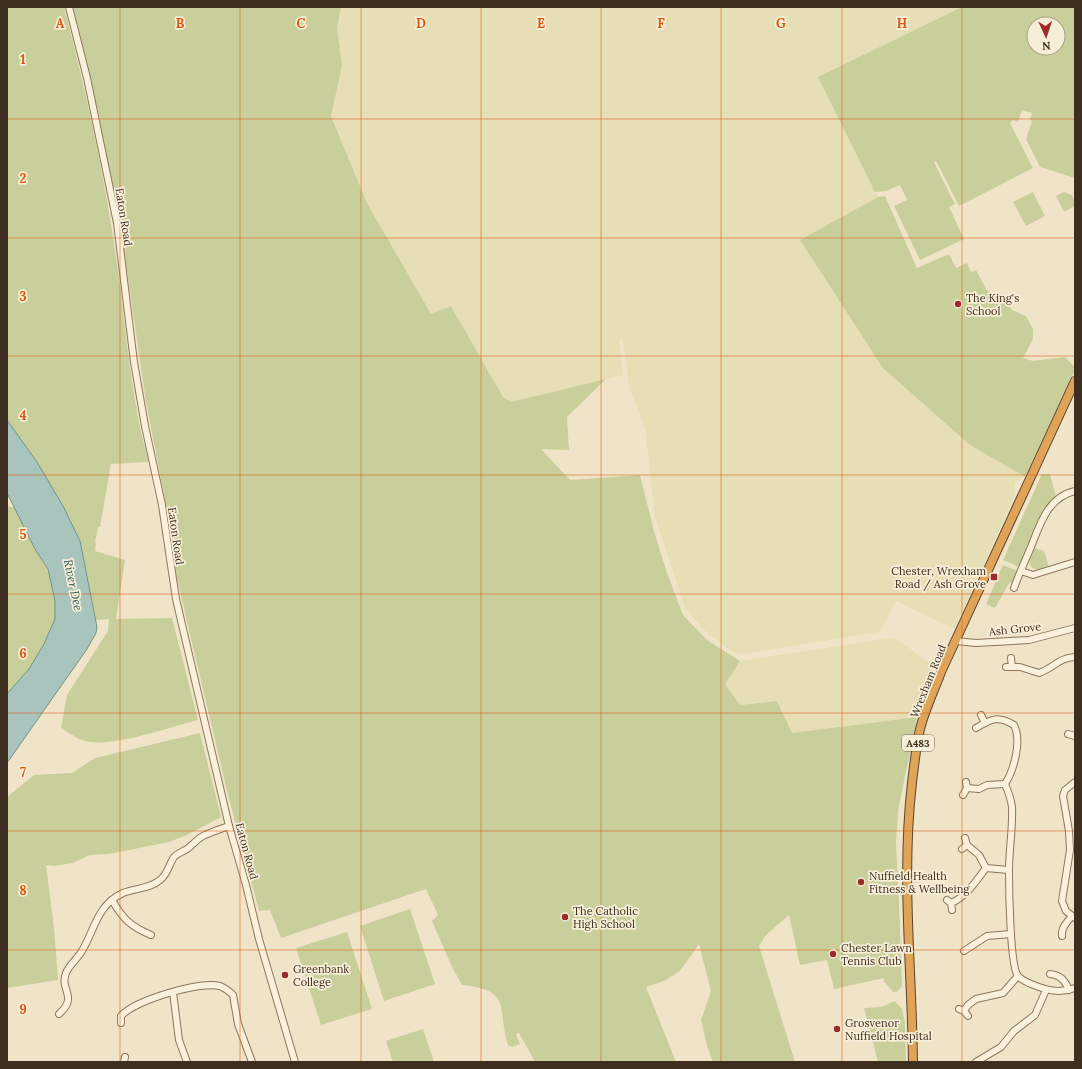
<svg xmlns="http://www.w3.org/2000/svg" width="1082" height="1069" font-family="Lora,serif">
  <style>
    .farmland { fill: #e6deb5 }
    .green { fill: #c9cf9b; fill-rule: evenodd }
    .water { fill: #a9c4bc; stroke: #6f938a }
    .lines { fill: none; stroke-linecap: round; stroke-linejoin: round }
    .minor-casing { stroke: #8d765c; stroke-width: 8 }
    .highway-casing { stroke: #5b4430; stroke-width: 10 }
    .minor { stroke: #faf1dc; stroke-width: 6 }
    .highway { stroke: #e0a458; stroke-width: 8 }
    .grid { fill: none; stroke: #df570d; stroke-width: 1; stroke-opacity: 0.55 }
    .poi-dot { fill: #9e2a2b; stroke: #f7eed8; stroke-width: 1.5 }
    .labels { text-anchor: middle; stroke-width: 3.5; stroke-linejoin: round; paint-order: stroke }
    .shield { fill: #f7eed8; stroke: #756857; stroke-width: 1 }
    .shield-label { font-size: 10px; font-weight: bold; fill: #3d2e20 }
    .street-label { font-size: 11px; fill: #3d2e20; stroke: #f7eed8 }
    .poi-label { font-size: 11px; fill: #3d2e20; stroke: #f7eed8; text-anchor: start }
    .water-label { font-size: 12px; font-style: italic; fill: #2f5d5a; stroke: #f7eed8 }
    .grid-label { font-size: 13px; text-anchor: middle; font-weight: bold; fill: #df570d; stroke: #f7eed8; stroke-width: 3.5; stroke-linejoin: round; paint-order: stroke }
  </style>
  <rect width="100%" height="100%" fill="#f0e4c8"/>
  <g class="farmland">
    <polygon points="341,7 962,7 818,77 878,197 800,240 970,445 1025,477 1015,482 1014,498 954,629 896,601 880,632 741,654 731,651 705,631 685,608 655,517 645,428 630,389 623,341 619,340 623,375 511,402 503,397 451,306 431,314 367,203 331,116 342,66 337,28"/>
    <polygon points="890,638 897,639 928,662 931,668 933,680 917,717 792,733 777,701 740,705 724,684 740,661"/>
  </g>
  <g class="green">
    <path d="M7,7H64C85,87 103,168 115,250C126,321 129,393 149,462L111,464L100,527H98L95,542L96,543L95,551L125,560L116,619L172,618L198,720C171,727 111,748 85,741C77,739 68,732 61,728L67,695L108,631L109,619L96,620L80,541L63,506L37,462L7,420Z"/>
    <path d="M73,7H341L337,28L342,66L331,116L367,203L431,314L451,306L503,397L511,402L606,379L567,417L569,450L541,449L570,480L640,475L654,531L666,570L683,615L707,640L740,661L725,684L740,705L777,701L792,733L917,717L898,811L896,844L899,903L902,986L897,992H893L884,981V978L834,989L827,960L800,965L789,915L766,935L759,946L795,1062H713L707,1046L701,1020L711,991L699,944L680,971L664,981L646,987L676,1062H535L519,1033L516,1034L520,1044L512,1047L508,1045C496,1007 514,991 462,985L452,967L432,921L438,915L426,889L281,938L270,910L259,911L228,795L176,575L164,495L146,402L123,243L98,111Z"/>
    <path d="M962,7H1075V178L1040,167L1026,139L1032,121L1030,120L1032,113L1022,110L1018,122L1013,120L1010,123L1033,168L959,206L936,161L934,162L955,204L949,207L964,239L920,260L894,206L907,200L900,185L886,191L875,192L818,77ZM1034,24H1058V48H1034Z"/>
    <polygon points="1033,192 1045,216 1026,226 1013,202"/>
    <polygon points="1064,192 1072,195 1075,202 1075,206 1064,212 1056,196"/>
    <polygon points="885,196 917,268 949,254 956,268 967,263 971,272 976,270 986,289 995,297 1004,300 1008,304 1012,310 1026,316 1033,329 1033,339 1023,358 1033,361 1065,357 1075,367 1075,370 1025,477 970,445 883,368 800,240 878,197"/>
    <polygon points="1042,474 1050,474 1056,497 1020,567 1003,560"/>
    <polygon points="7,506 16,508 36,551 48,569 55,601 55,619 44,645 29,669 7,695"/>
    <polygon points="1034,548 1044,551 1049,567 1037,570 1031,567 1029,560"/>
    <polygon points="1003,565 1018,571 1014,582 1010,582 1008,585 995,608 986,604"/>
    <polygon points="200,733 221,817 187,835 169,842 109,854 90,855 73,863 54,866 46,865 54,928 58,980 7,988 7,797 34,775 72,773 95,758"/>
    <polygon points="410,909 435,984 384,1001 360,926"/>
    <polygon points="347,932 372,1009 321,1025 296,948"/>
    <polygon points="895,1001 902,1009 905,1023 906,1062 878,1062 864,1008 881,1007"/>
    <polygon points="423,1029 434,1062 393,1062 386,1041"/>
  </g>
  <polygon class="water" points="7,420 37,462 63,506 80,541 97,627 96,633 87,649 7,763 7,694 29,669 44,644 55,619 55,601 48,569 36,551 7,493"/>
  <g class="lines">
    <g class="minor-casing">
      <g id="minor">
        <polyline points="69,7 87,78 117,223 134,362 145,426 162,505 176,599 229,826 246,885 259,939 295,1062"/>
        <polyline points="1021,571 1033,575 1036,574 1075,562"/>
        <path d="M1014,588C1019,574 1025,561 1031,547C1040,524 1048,497 1075,491"/>
        <polyline points="956,641 976,643 1029,640 1075,628"/>
        <polyline points="1011,658 1012,667"/>
        <path d="M1006,667H1020L1039,673C1054,668 1058,658 1075,657"/>
        <polyline points="981,715 985,723"/>
        <path d="M976,728C991,719 998,715 1014,725C1022,741 1014,770 1005,784C1008,791 1011,799 1012,807C1013,828 1009,849 1009,871C1009,887 1010,967 1018,976C1021,980 1027,982 1031,984C1046,990 1059,994 1075,988"/>
        <polyline points="1068,734 1075,736"/>
        <polyline points="1075,782 1065,790 1063,796 1069,831 1070,850 1062,901 1066,911 1075,918"/>
        <polyline points="967,788 979,789 987,785 1005,784"/>
        <polyline points="963,795 967,788 966,782"/>
        <polyline points="967,845 979,855 986,868"/>
        <polyline points="962,849 967,845 965,838"/>
        <path d="M112,900C123,919 130,926 151,935"/>
        <polyline points="947,900 951,903 952,910"/>
        <path d="M951,903C966,897 976,881 986,868L1009,870"/>
        <path d="M1062,936C1061,928 1067,922 1072,916"/>
        <polyline points="964,951 987,936 1011,934"/>
        <path d="M1050,974C1060,975 1065,980 1069,990"/>
        <polyline points="173,992 179,1040 187,1062"/>
        <polyline points="959,1009 964,1011 968,1016"/>
        <polyline points="964,1011 968,1005 976,999 1003,993 1018,976"/>
        <path d="M59,1014C79,996 59,990 66,973C69,965 78,958 82,951C95,929 97,905 123,893C135,888 150,889 160,880C168,874 169,864 174,857C178,853 182,852 187,849C193,845 197,839 203,836C211,832 221,829 229,826"/>
        <path d="M121,1023V1016C135,1000 200,981 220,986C225,988 229,991 233,995L238,1024L252,1062"/>
        <polyline points="124,1062 125,1057"/>
        <polyline points="976,1062 1001,1047 1014,1031 1035,1015 1046,990"/>
      </g>
    </g>
    <g class="highway-casing">
      <path id="highway" d="M913,1062C912,969 901,876 912,783C914,765 916,747 920,729C925,709 934,691 941,672L1075,381"/>
    </g>
    <use href="#minor" class="minor"/>
    <use href="#highway" class="highway"/>
  </g>
  <path class="grid" d="M120,7V1062M240,7V1062M361,7V1062M481,7V1062M601,7V1062M721,7V1062M842,7V1062M962,7V1062M7,119H1075M7,238H1075M7,356H1075M7,475H1075M7,594H1075M7,713H1075M7,831H1075M7,950H1075"/>
  <g class="poi-dot">
    <circle cx="958" cy="304" r="4"/>
    <rect x="990" y="573" width="8" height="8" rx="2"/>
    <circle cx="861" cy="882" r="4"/>
    <circle cx="565" cy="917" r="4"/>
    <circle cx="833" cy="954" r="4"/>
    <circle cx="285" cy="975" r="4"/>
    <circle cx="837" cy="1029" r="4"/>
  </g>
  <g class="labels">
    <rect class="shield" x="902" y="735" width="32" height="16" rx="3"/>
    <g class="shield-label">
      <text x="918" y="747">A483</text>
    </g>
    <g class="street-label">
      <text transform="translate(124 217) rotate(81)" y="4">Eaton Road</text>
      <text transform="translate(176 536) rotate(82)" y="4">Eaton Road</text>
      <text transform="translate(1015 629) rotate(-6)" y="4">Ash Grove</text>
      <text transform="translate(928 681) rotate(-68)" y="4">Wrexham Road</text>
      <text transform="translate(247 851) rotate(75)" y="4">Eaton Road</text>
    </g>
    <g class="poi-label">
      <text x="966" y="302">The King's<tspan x="966" dy="13">School</tspan></text>
      <text x="986" y="575" text-anchor="end">Chester, Wrexham<tspan x="986" dy="13">Road / Ash Grove</tspan></text>
      <text x="869" y="880">Nuffield Health<tspan x="869" dy="13">Fitness &amp; Wellbeing</tspan></text>
      <text x="573" y="915">The Catholic<tspan x="573" dy="13">High School</tspan></text>
      <text x="841" y="952">Chester Lawn<tspan x="841" dy="13">Tennis Club</tspan></text>
      <text x="293" y="973">Greenbank<tspan x="293" dy="13">College</tspan></text>
      <text x="845" y="1027">Grosvenor<tspan x="845" dy="13">Nuffield Hospital</tspan></text>
    </g>
    <g class="water-label">
      <text transform="translate(73 585) rotate(78)" y="4">River Dee</text>
    </g>
  </g>
  <g class="grid-label">
    <text x="60" y="28">A</text>
    <text x="180" y="28">B</text>
    <text x="301" y="28">C</text>
    <text x="421" y="28">D</text>
    <text x="541" y="28">E</text>
    <text x="661" y="28">F</text>
    <text x="781" y="28">G</text>
    <text x="902" y="28">H</text>
    <text x="23" y="64">1</text>
    <text x="23" y="183">2</text>
    <text x="23" y="301">3</text>
    <text x="23" y="420">4</text>
    <text x="23" y="539">5</text>
    <text x="23" y="658">6</text>
    <text x="23" y="777">7</text>
    <text x="23" y="895">8</text>
    <text x="23" y="1014">9</text>
  </g>
  <rect width="1082" height="1069" fill="none" stroke="#3d2e20" stroke-width="16"/>
  <g transform="translate(1046 36) rotate(177)"><circle r="19" fill="#f7eed8" stroke="#ada18e"/>
  <path d="M0-3L7 15L0 10L-7 15Z" fill="#9e2a2b"/>
  <text y="-6" font-size="11" font-weight="bold" text-anchor="middle" fill="#3d2e20">N</text>
  </g>
</svg>
